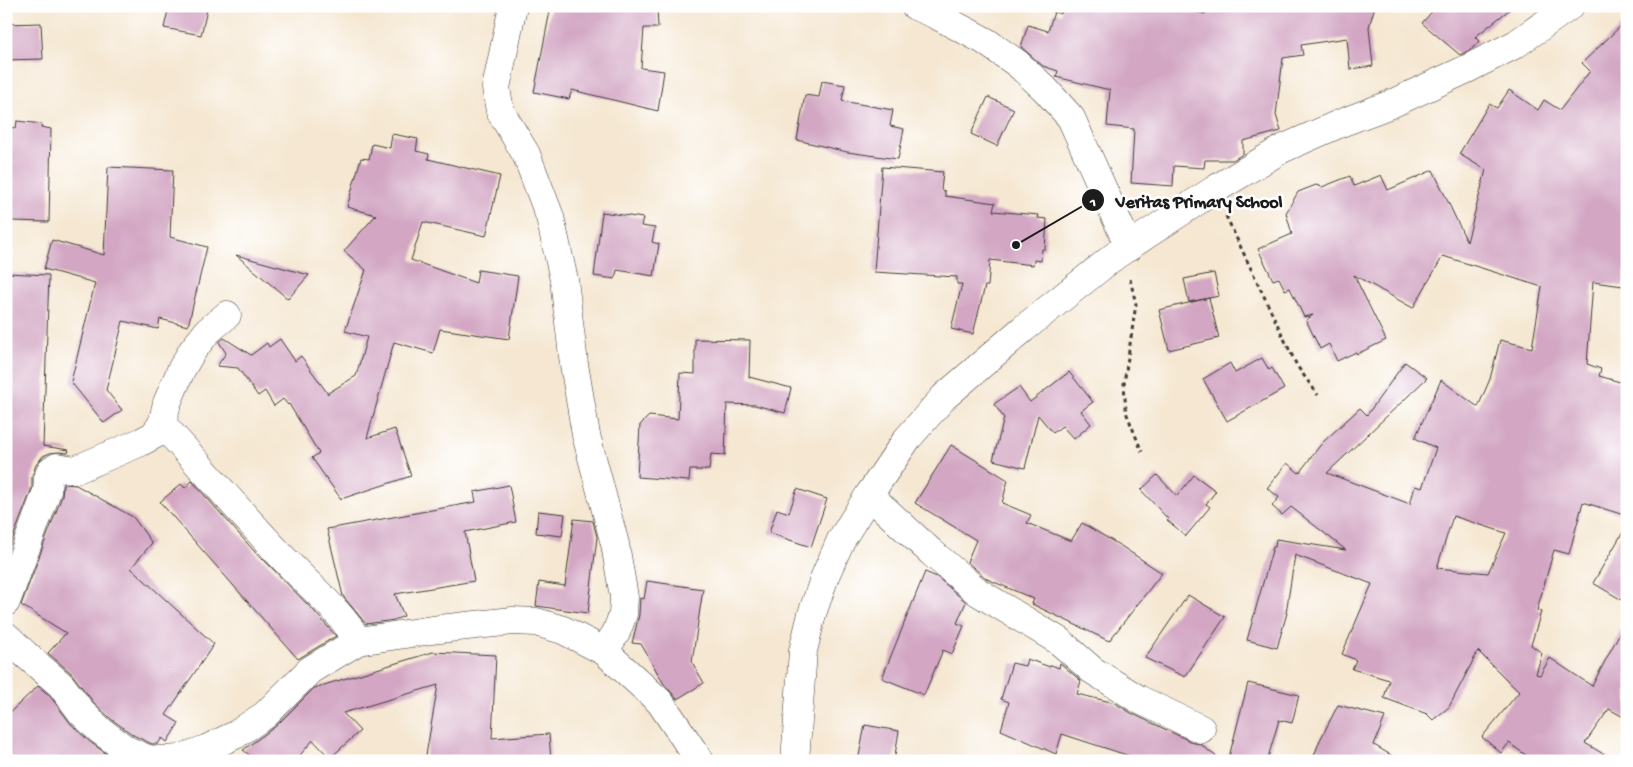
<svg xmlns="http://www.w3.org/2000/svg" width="1633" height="767" font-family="'Gochi Hand',sans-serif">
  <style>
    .building { fill: #d3a7c4; fill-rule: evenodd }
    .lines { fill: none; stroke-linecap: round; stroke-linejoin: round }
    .minor-casing { stroke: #3d3a37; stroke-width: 29 }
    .path { stroke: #3d3a37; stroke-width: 3; stroke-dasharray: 4 4; stroke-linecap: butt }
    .minor { stroke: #fff; stroke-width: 28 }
    .leader { fill: none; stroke: #1c1c1c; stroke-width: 2 }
    .callout-dot { fill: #1c1c1c; stroke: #fff; stroke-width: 2 }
    .mark-label { font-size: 15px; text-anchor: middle; font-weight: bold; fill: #fff }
    .callout-label { font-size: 18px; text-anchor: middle; font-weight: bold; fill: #1c1c1c; stroke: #fff; stroke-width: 5; stroke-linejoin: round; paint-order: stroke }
  </style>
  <rect width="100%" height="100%" fill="#fff"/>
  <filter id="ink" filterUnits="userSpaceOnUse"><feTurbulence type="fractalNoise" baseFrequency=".02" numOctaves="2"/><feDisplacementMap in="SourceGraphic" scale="10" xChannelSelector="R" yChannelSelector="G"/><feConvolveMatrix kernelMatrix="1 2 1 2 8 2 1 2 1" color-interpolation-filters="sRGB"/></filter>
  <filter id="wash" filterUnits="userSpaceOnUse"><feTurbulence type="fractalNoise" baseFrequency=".0096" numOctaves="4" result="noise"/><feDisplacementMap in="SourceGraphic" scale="20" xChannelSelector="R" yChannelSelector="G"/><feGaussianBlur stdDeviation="1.12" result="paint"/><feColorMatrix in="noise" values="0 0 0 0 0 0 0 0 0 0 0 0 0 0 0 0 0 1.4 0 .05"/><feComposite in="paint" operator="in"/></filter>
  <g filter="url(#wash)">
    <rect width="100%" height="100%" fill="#f5e7d1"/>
    <g id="blocks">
      <g class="building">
        <polygon points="169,6 208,6 201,35 164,28"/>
        <polygon points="551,6 657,6 658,28 644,28 641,68 664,71 658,111 572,90 569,99 534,92"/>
        <polygon points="1063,6 1170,6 1205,14 1207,6 1375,6 1369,27 1373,66 1350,69 1347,38 1301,45 1303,55 1283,58 1276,115 1281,131 1243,141 1243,154 1233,160 1205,160 1204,168 1174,166 1173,186 1131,183 1134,129 1107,126 1110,90 1056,77 1058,71 1043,66 1021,47 1028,25 1048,31 1054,12 1061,14"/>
        <polygon points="1437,6 1514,6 1475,37 1479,41 1472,49 1460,55 1422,23"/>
        <path d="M1627,20V258L1623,286L1593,282L1587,364L1601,369L1599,376L1627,384V516L1583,502L1569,554L1554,550L1537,610L1541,612L1531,645L1542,653L1536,674L1540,675L1550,658L1592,686L1627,619V719L1609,709L1585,743L1615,761H1534L1509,743L1501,753L1482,737L1519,692L1478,651L1449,707L1433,720L1427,714L1384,698L1389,680L1352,669L1356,660L1342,654L1372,584L1295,555L1286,613H1287L1277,648L1247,640L1273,547H1275L1276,539L1346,550L1291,507L1282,515L1272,506L1279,497L1267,488L1287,463L1299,473L1322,443L1360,408L1367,415L1405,362L1427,378L1327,473L1410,504L1415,486L1422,488L1436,448L1415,438L1441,380L1478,407L1490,379L1500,340L1532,348L1542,287L1443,256L1413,308L1354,275L1386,340L1357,354L1356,352L1337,361L1329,344L1320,349L1306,320L1313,315L1304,317L1290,288L1285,290L1279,278L1273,280L1258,249L1292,234L1286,213L1298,192L1316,185L1322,187L1350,176L1354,186L1381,175L1388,190L1433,170L1467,242L1486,170L1459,154L1489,104L1497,108L1509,90L1538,110L1544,100L1560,110L1590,71L1582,63ZM1453,516L1506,533L1488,573L1437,568Z"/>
        <polygon points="41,23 43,59 6,60 6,24"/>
        <polygon points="822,81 845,85 842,101 893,110 890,126 904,129 898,159 847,152 797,140 805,95 819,97"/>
        <polygon points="988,97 1014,109 997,146 971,134"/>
        <polygon points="17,121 42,124 41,127 51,129 49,222 10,221 10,215 6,214 6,127 16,128"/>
        <polygon points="392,134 418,139 416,151 429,154 428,159 500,176 486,236 423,222 411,260 476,283 478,270 518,276 509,339 440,329 433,353 394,342 367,438 395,429 411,476 341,499 312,458 319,453 289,404 288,405 283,399 274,406 265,391 258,396 238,368 217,366 226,353 219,342 224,338 251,355 267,343 269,347 280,339 295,361 301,356 328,394 328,393 356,376 367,337 345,331 366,270 344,251 376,215 347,207 361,158 369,159 372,144 390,148"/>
        <polygon points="108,167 173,170 170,237 207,247 188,326 160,319 158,329 123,321 106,390 122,410 104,423 71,382 95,283 44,269 52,240 104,255"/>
        <polygon points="882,167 943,172 941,190 945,191 945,196 995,203 993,211 1039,215 1038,218 1047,219 1045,249 1042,249 1041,261 1034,260 1033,265 990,260 988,286 985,286 973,334 951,329 962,284 957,284 957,277 874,272"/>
        <polygon points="602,212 643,218 641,226 655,228 652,242 659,244 654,276 617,270 615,279 594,276"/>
        <polygon points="236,255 309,275 288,299"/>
        <polygon points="6,273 49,275 43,446 69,450 68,453 59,452 50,453 43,456 36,465 32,477 32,488 6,556"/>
        <polygon points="1214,273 1219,296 1189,302 1184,279"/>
        <polygon points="1209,298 1219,338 1169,350 1159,310"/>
        <polygon points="695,339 750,340 749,377 791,388 785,413 755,405 727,404 725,455 711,454 709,470 690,470 689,481 637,477 640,425 649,416 678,419 680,373 695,374"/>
        <polygon points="1262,358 1269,370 1272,368 1284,389 1227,421 1203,379 1230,363 1235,373"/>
        <polygon points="1069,372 1093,402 1081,411 1091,424 1074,439 1062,426 1053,433 1038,415 1025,468 993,460 1004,418 994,404 1019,387 1030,402"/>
        <polygon points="951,445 1008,480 1002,503 1031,515 1027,523 1071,541 1082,523 1121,546 1162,573 1109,641 1032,604 1034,599 987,579 967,562 976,540 915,503"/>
        <polygon points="1157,475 1177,496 1194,475 1216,491 1206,504 1210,507 1186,536 1167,520 1168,519 1141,490"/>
        <polygon points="192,481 262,560 263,559 314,611 336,636 298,659 160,502 181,484 185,488"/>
        <polygon points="63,484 76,485 133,517 152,543 131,568 214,644 166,715 179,723 167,742 162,738 158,744 152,744 135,736 111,719 94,703 71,673 48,653 66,633 21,605 62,496"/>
        <polygon points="509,485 516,522 465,532 474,581 395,594 404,616 394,620 366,624 343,596 327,529 476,502 474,492"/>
        <polygon points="797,489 827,499 811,547 769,533 777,509 789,513"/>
        <polygon points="538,511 565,514 562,536 536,533"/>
        <polygon points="574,519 593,521 597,537 588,613 536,606 539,582 565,586"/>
        <polygon points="1627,525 1627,603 1593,583"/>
        <polygon points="925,572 937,577 966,602 957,623 964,626 952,654 943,650 924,695 882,678"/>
        <polygon points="647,581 703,589 692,662 704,683 677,699 664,684 641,644 632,643 639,615 640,598 644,599"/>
        <polygon points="1188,595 1225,617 1185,677 1145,658"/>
        <polygon points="433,652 496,655 492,738 549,734 551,761 425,761 438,685 343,713 360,731 330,758 313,740 295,761 257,761 243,750 276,726 314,688"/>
        <polygon points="1027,659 1050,667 1051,665 1059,668 1060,663 1081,681 1077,694 1115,703 1131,713 1194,743 1200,744 1222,761 1145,761 1062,734 1056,754 1001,730 1009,702 1001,699 1012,663 1025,666"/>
        <polygon points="1248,683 1299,695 1292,723 1279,720 1267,761 1228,761"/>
        <polygon points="38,686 50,696 71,724 90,742 112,758 110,761 15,761 6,753 6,716"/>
        <polygon points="1338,705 1385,717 1374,745 1401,761 1312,761 1320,740"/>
        <polygon points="865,725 899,731 894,761 858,761"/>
      </g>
    </g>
  </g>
  <g filter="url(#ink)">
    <use href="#blocks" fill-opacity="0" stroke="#3d3a37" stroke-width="1"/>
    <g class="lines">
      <g class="minor-casing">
        <g id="minor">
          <polyline points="513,6 496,88 500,111 526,154 550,217 564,280 574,364 586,435 615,544 624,597 623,614 616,633 604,651"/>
          <polyline points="915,6 934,14 985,41 1018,64 1045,89 1071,118 1129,247"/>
          <path d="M162,424C204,470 244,517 287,562C311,588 341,611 358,641"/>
          <polyline points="869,495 931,552 978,592 1059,641 1092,670 1124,690 1138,699 1201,729"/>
          <polyline points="6,602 47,491 48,478 51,470 57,467 75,470 141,442 154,435 162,424 167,403 181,370 192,351 208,331 227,315"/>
          <polyline points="6,636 25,654 61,685 82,713 101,731 127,750 148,759 164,760 179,759 206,749 235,735 265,715 310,670 358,641 439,629 513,621 536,622 563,630 604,651 660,702 700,761"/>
          <polyline points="795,761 803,651 812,614 825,576 841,540 869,495 907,439 944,397 1023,329 1116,255 1214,190 1282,149 1341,123 1391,104 1467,69 1516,44 1570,6"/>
        </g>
      </g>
      <g class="path">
        <polyline points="1226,216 1297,366 1318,395"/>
        <polyline points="1130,279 1136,304 1124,384 1126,412 1142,452"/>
      </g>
      <use href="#minor" class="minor"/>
    </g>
  </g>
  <path class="leader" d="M1016 245L1093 200"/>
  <g class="callout-dot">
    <circle cx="1016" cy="245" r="5"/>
    <circle cx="1093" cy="200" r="12"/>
  </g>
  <g class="mark-label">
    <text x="1093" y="206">1</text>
  </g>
  <g class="callout-label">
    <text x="1199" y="207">Veritas Primary School</text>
  </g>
  <rect width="1633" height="767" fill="none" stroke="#fff" stroke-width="25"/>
</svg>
